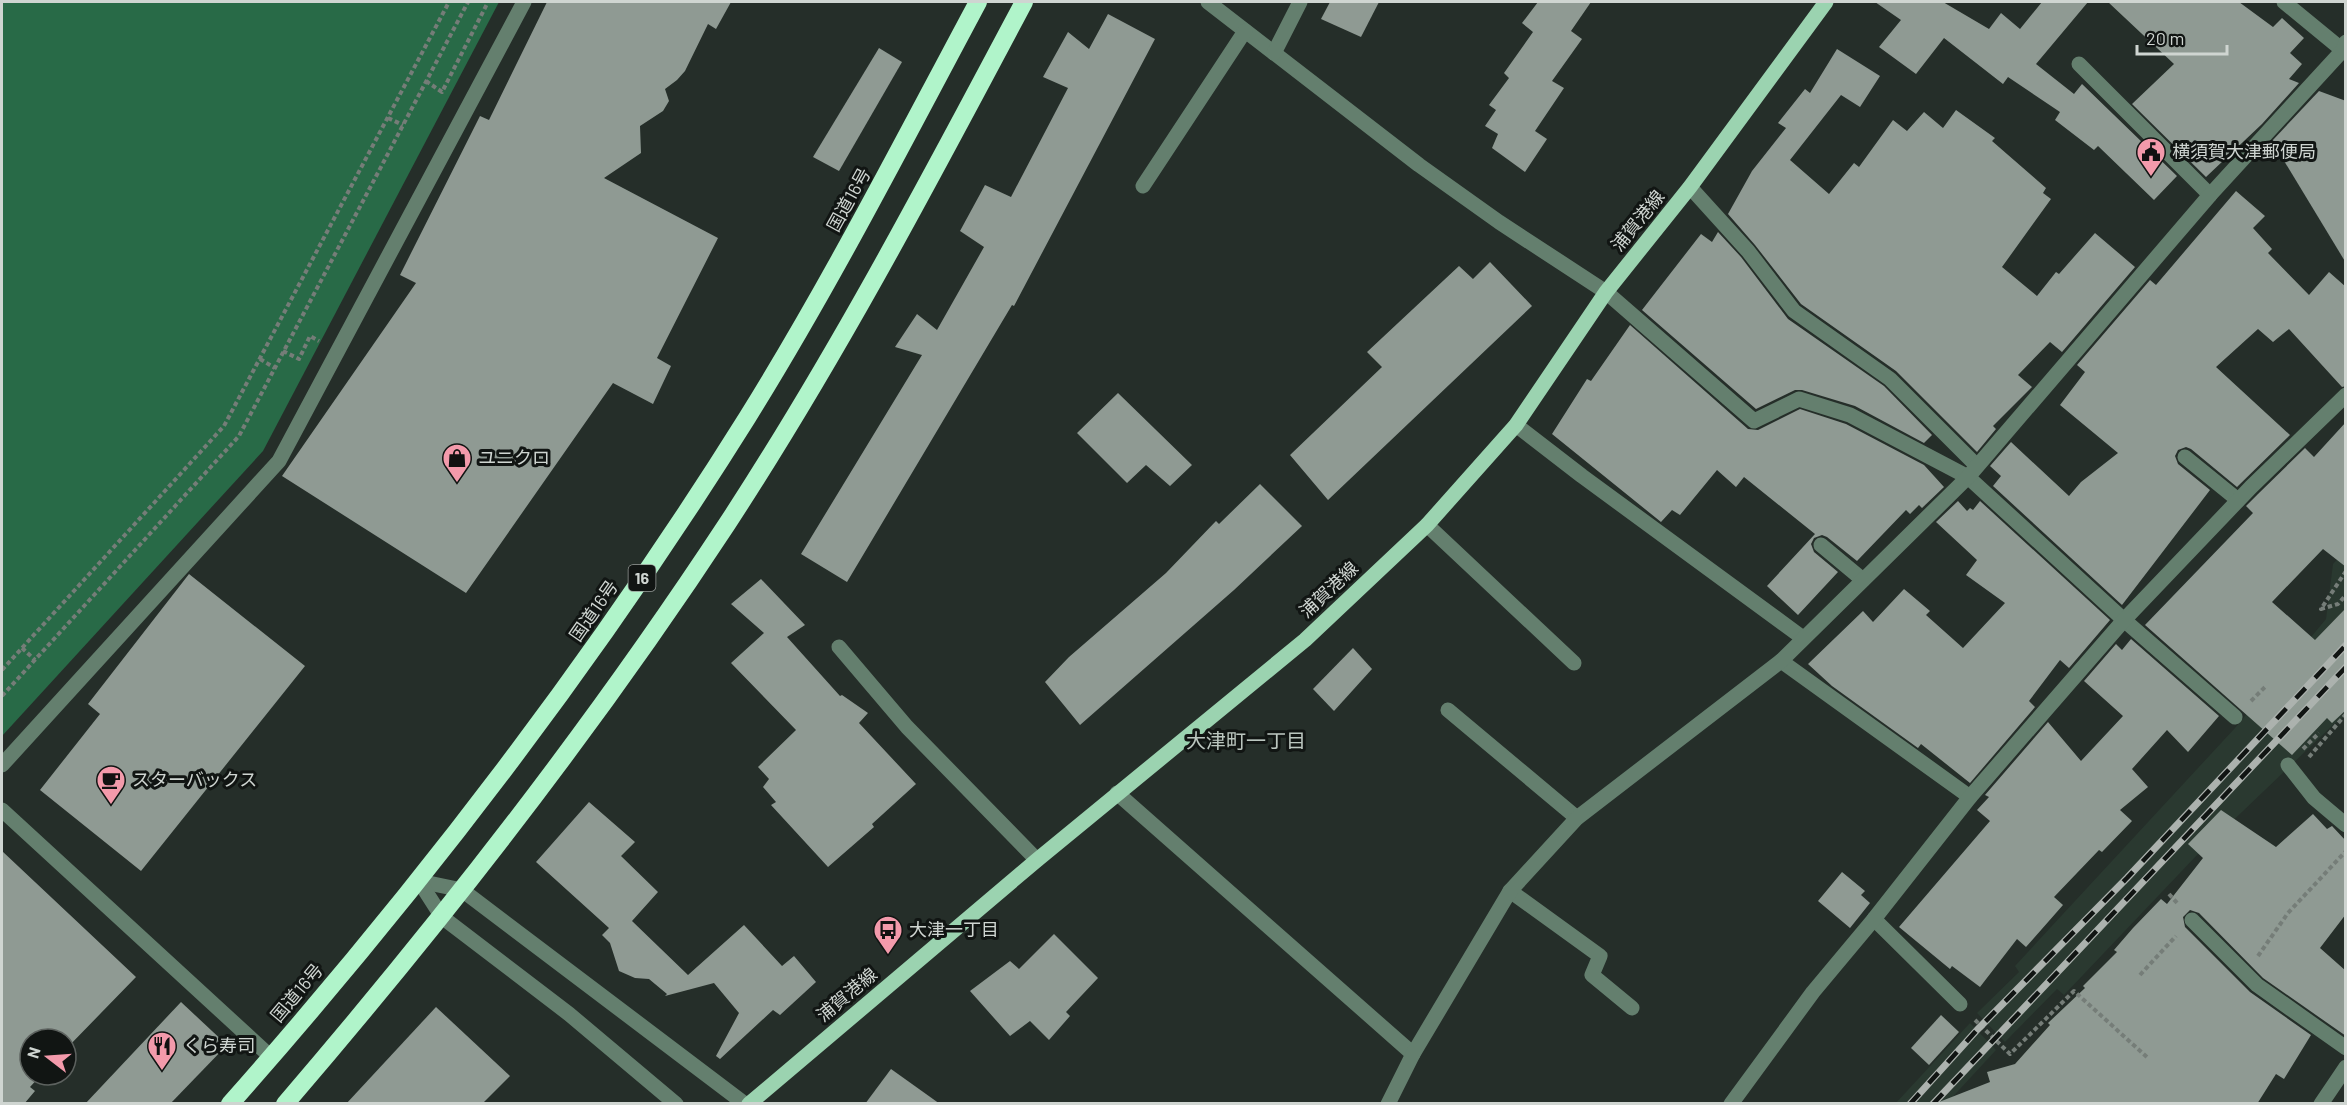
<svg xmlns="http://www.w3.org/2000/svg" width="2347" height="1105" font-family="Barlow,'Noto Sans JP',sans-serif">
  <style>
    .built { fill: #2a3930 }
    .water { fill: #286a47 }
    .building { fill: #8f9a93 }
    .lines { fill: none; stroke-linecap: round; stroke-linejoin: round }
    .path { stroke: #757d78; stroke-width: 4; stroke-dasharray: 4.5 3; stroke-linecap: butt }
    .minor { stroke: #647f6e; stroke-width: 15 }
    .major { stroke: #9bd3b0; stroke-width: 15 }
    .highway { stroke: #b0f4ca; stroke-width: 18 }
    .rail-casing { stroke: #acb2ae; stroke-width: 7 }
    .rail { stroke: #111513; stroke-width: 4.5; stroke-dasharray: 14; stroke-linecap: butt }
    .labels { text-anchor: middle; stroke-width: 6; stroke-linejoin: round; paint-order: stroke }
    .shield { fill: #111513; stroke: #969b98; stroke-width: 1.5 }
    .shield-label { font-size: 16px; font-weight: bold; fill: #cfd5d1 }
    .poi-label { font-size: 18px; fill: #cfd5d1; stroke: #111513; text-anchor: start }
    .street-label { font-size: 18px; fill: #cfd5d1; stroke: #111513 }
    .neighbourhood-label { font-size: 20px; fill: #bbc6bf; stroke: #111513 }
  </style>
  <rect width="100%" height="100%" fill="#252e29"/>
  <g class="built">
    <polygon points="2345,551 2345,716 2333,725 2198,854 2064,995 2057,989 2005,1042 1977,1013 2019,972 2015,966 2235,728 2326,619 2333,564"/>
    <polygon points="1970,1023 1996,1050 1947,1103 1895,1104"/>
  </g>
  <polygon class="water" points="2,2 499,2 263,451 2,736"/>
  <g class="building">
    <polygon points="547,2 731,2 716,29 708,24 685,71 677,80 665,89 669,101 663,111 640,126 641,153 604,178 718,238 657,358 671,366 653,404 613,383 466,593 282,476 416,283 400,275 480,116 489,120"/>
    <polygon points="1330,2 1379,2 1361,37 1321,19"/>
    <polygon points="1538,2 1591,2 1571,31 1582,39 1552,81 1564,88 1535,131 1547,139 1525,172 1492,148 1498,134 1485,126 1496,110 1489,105 1509,78 1504,73 1533,32 1522,23"/>
    <polygon points="1875,2 1943,2 1989,29 2001,13 2020,29 2042,2 2088,2 2036,64 2074,94 2082,84 2177,176 2154,200 2098,146 2094,150 2055,120 2060,112 2008,77 2003,84 1944,38 1916,74 1879,47 1901,20"/>
    <polygon points="2108,2 2239,2 2273,27 2282,18 2304,38 2290,53 2302,64 2289,79 2299,83 2262,124 2206,177 2132,104 2174,64"/>
    <polygon points="1108,14 1155,39 1014,306 1012,305 847,582 801,554 922,355 895,347 917,314 937,330 984,247 960,231 985,185 1011,197 1068,88 1043,77 1068,32 1089,49"/>
    <polygon points="879,48 902,62 839,171 813,157"/>
    <polygon points="1837,49 1880,76 1860,107 1841,95 1790,160 1829,194 1854,163 1859,167 1893,120 1907,131 1924,112 1943,128 1956,110 1995,138 1992,141 2046,188 2043,193 2051,199 2002,267 2037,296 2056,272 2059,274 2095,233 2135,267 2062,352 2050,342 2018,375 2032,387 1993,426 1996,429 1977,452 1896,371 1801,304 1755,245 1728,214 1752,171 1786,128 1778,123 1805,89 1810,93"/>
    <polygon points="2319,91 2346,101 2346,263 2272,141"/>
    <polygon points="2236,191 2265,216 2253,228 2272,249 2268,253 2309,295 2329,272 2346,287 2346,386 2342,387 2289,329 2273,342 2258,329 2216,367 2290,435 2237,487 2191,449 2186,447 2178,450 2175,456 2178,464 2210,490 2122,605 1993,486 2001,476 1990,466 2011,442 2069,496 2081,482 2118,453 2060,405 2085,372 2077,365 2150,280 2156,285"/>
    <polygon points="1718,232 1741,257 1788,319 1884,386 1932,435 1924,443 1855,406 1802,390 1795,390 1756,409 1642,310 1701,234 1712,242"/>
    <polygon points="1490,262 1532,306 1328,500 1290,455 1382,367 1367,352 1459,266 1473,279"/>
    <polygon points="1630,325 1748,429 1758,430 1800,409 1846,424 1924,465 1944,487 1922,508 1919,505 1910,514 1906,510 1857,561 1827,537 1822,535 1814,538 1811,544 1814,552 1838,572 1798,615 1767,586 1815,534 1744,477 1736,487 1717,470 1680,515 1672,510 1661,522 1552,434 1587,379 1591,381"/>
    <polygon points="1118,393 1192,465 1170,486 1146,465 1127,483 1077,433"/>
    <polygon points="2346,422 2346,567 2323,549 2272,602 2315,640 2346,608 2346,710 2332,723 2327,718 2292,755 2145,625 2253,513 2246,506 2258,494 2305,448 2314,457"/>
    <polygon points="1260,484 1302,526 1234,590 1080,725 1045,682 1069,657 1166,573 1216,521 1219,524"/>
    <polygon points="1958,501 1967,511 1970,508 1973,510 1980,501 2110,620 2069,668 2060,660 2029,701 2035,707 1970,783 1921,744 1918,748 1832,686 1808,664 1863,611 1873,622 1904,589 1930,611 1926,615 1963,648 2005,603 1966,575 1977,560 1936,522"/>
    <polygon points="189,574 305,666 141,871 40,790 100,714 88,704"/>
    <polygon points="761,579 805,625 787,637 840,696 842,695 868,713 859,723 916,784 872,824 874,827 828,867 771,805 776,802 763,787 769,779 758,767 796,730 731,663 764,633 731,604"/>
    <polygon points="2131,639 2219,716 2188,752 2167,730 2132,769 2148,787 2120,810 2132,821 2102,852 2099,850 2054,897 2063,905 2026,947 2017,939 1980,987 1952,966 1950,969 1899,927 1990,821 1977,810 1989,797 1985,795 2048,722 2081,761 2123,716 2084,681 2116,644 2122,650"/>
    <polygon points="1353,648 1372,669 1334,711 1313,689"/>
    <polygon points="589,802 635,842 621,856 658,892 632,921 688,975 744,925 782,966 794,956 816,982 780,1015 773,1010 720,1059 716,1056 739,1013 714,983 665,996 667,994 649,979 635,978 619,971 610,943 602,935 609,928 536,862"/>
    <polygon points="2221,810 2276,847 2313,814 2327,829 2332,826 2346,841 2346,914 2320,948 2346,971 2346,1036 2263,978 2199,913 2190,910 2183,917 2185,927 2250,992 2311,1035 2284,1079 2276,1074 2257,1104 1940,1104 1939,1102 1990,1082 1987,1072 2015,1064 2050,1025 2048,1023 2085,988 2083,986 2117,952 2114,950 2133,928 2161,899 2167,904 2203,858 2188,844"/>
    <polygon points="2,851 136,977 66,1049 66,1039 30,1039 30,1075 41,1075 30,1087 35,1091 24,1104 2,1104"/>
    <polygon points="1842,872 1865,891 1861,895 1870,903 1850,928 1818,901"/>
    <polygon points="1054,934 1098,978 1066,1012 1070,1016 1049,1040 1030,1021 1010,1036 970,991 1010,961 1019,969"/>
    <polygon points="181,1002 227,1045 170,1104 85,1104"/>
    <polygon points="436,1007 510,1076 482,1104 346,1104"/>
    <polygon points="1941,1015 1959,1032 1929,1065 1911,1048"/>
    <polygon points="891,1069 940,1104 865,1104"/>
  </g>
  <g class="lines">
    <g class="path">
      <polyline points="426,81 442,92 488,2"/>
      <polyline points="388,118 403,125"/>
      <polyline points="283,351 299,359 310,336 319,341"/>
      <polyline points="260,359 275,368"/>
      <polyline points="2346,571 2321,609 2338,604 2346,595"/>
      <polyline points="22,648 35,660"/>
      <polyline points="2,670 224,426 449,2"/>
      <polyline points="2,696 239,436 468,2"/>
      <polyline points="2251,701 2265,687"/>
      <polyline points="2303,749 2319,733"/>
      <polyline points="2309,757 2346,714"/>
      <polyline points="2169,894 2178,904"/>
      <polyline points="2258,956 2288,913 2346,851"/>
      <polyline points="2140,975 2176,936"/>
      <polyline points="1975,1020 2010,1054 2074,991 2149,1059"/>
    </g>
    <g class="minor">
      <polyline points="1208,2 1419,165 1499,222 1606,292 1754,421 1799,399 1850,415 1968,477 2124,620 2235,717"/>
      <polyline points="2284,2 2346,53"/>
      <polyline points="1274,53 1300,2"/>
      <polyline points="2079,64 2210,195"/>
      <polyline points="1143,186 1245,31"/>
      <polyline points="1690,187 1748,251 1794,311 1890,379 1977,466"/>
      <polyline points="1516,425 1582,476 1803,638"/>
      <polyline points="2185,457 2238,500"/>
      <polyline points="1427,525 1574,663"/>
      <polyline points="1821,545 1863,580"/>
      <polyline points="839,647 907,727 1037,860"/>
      <polyline points="1781,661 1970,797"/>
      <polyline points="1448,710 1577,818"/>
      <polyline points="2,765 279,461 524,2"/>
      <polyline points="2288,765 2314,798 2346,825"/>
      <polyline points="1117,793 1413,1054"/>
      <polyline points="2,810 271,1057"/>
      <polyline points="419,881 462,890 745,1104"/>
      <polyline points="419,881 442,917 569,1014 676,1104"/>
      <polyline points="1510,891 1600,956 1592,975 1632,1008"/>
      <polyline points="1874,919 1960,1004"/>
      <polyline points="2192,920 2257,985 2346,1048"/>
      <polyline points="1388,1104 1413,1054 1510,891 1577,818 1781,661 1968,477 2210,195 2343,50 2346,42"/>
      <polyline points="1731,1104 1813,992 1874,919 1970,797 2124,620 2251,487 2346,395"/>
      <polyline points="2321,1104 2346,1067"/>
    </g>
    <polyline class="major" points="749,1104 1037,860 1305,640 1427,525 1516,425 1606,292 1690,187 1826,2"/>
    <g class="highway">
      <path d="M230,1104C420,889 595,661 747,418C831,283 903,142 978,2"/>
      <path d="M285,1104C444,919 593,728 727,524C837,356 930,179 1024,2"/>
    </g>
    <g class="rail-casing">
      <g id="rail">
        <polyline points="1910,1104 1977,1030 2127,878 2346,645"/>
        <polyline points="1933,1104 2346,667"/>
      </g>
    </g>
    <use href="#rail" class="rail"/>
  </g>
  <defs>
    <g id="civic-pin" transform="scale(1.5)"><path d="M0 17L-7.5 6A9.5 9.5 0 1 1 7.5 6Z" fill="#f39aab" stroke="#111513"/><path d="M-.6-6.5H3V-4.5H.6V-3L4-1V1h2V6H-6V1h2V-1L-.6-3ZM-1.2 2.5V6h2.4V2.5Z" fill="#111"/></g>
    <g id="shop-pin" transform="scale(1.5)"><path d="M0 17L-7.5 6A9.5 9.5 0 1 1 7.5 6Z" fill="#f39aab" stroke="#111513"/><path d="M-5-2.5h2.3a2.7 3.5 0 0 1 5.4 0H5L5.5 6h-11ZM-1.5-2.5h3a1.5 2.3 0 0 0-3 0Z" fill="#111"/></g>
    <g id="cafe-pin" transform="scale(1.5)"><path d="M0 17L-7.5 6A9.5 9.5 0 1 1 7.5 6Z" fill="#f39aab" stroke="#111513"/><path d="M-5.5-4.5H6V0H3Q3 3.5 0 3.5H-2.5Q-5.5 3.5-5.5 0ZM3-3.2v2h1.7v-2ZM-6 4.5H4V6H-6Z" fill="#111"/></g>
    <g id="bus-pin" transform="scale(1.5)"><path d="M0 17L-7.5 6A9.5 9.5 0 1 1 7.5 6Z" fill="#f39aab" stroke="#111513"/><path d="M-5-6H5V4H4V6H2V4H-2V6H-4V4H-5ZM-3.5-4V0h7V-4ZM-3.5 1.2v1.5H-2V1.2ZM2 1.2v1.5H3.5V1.2Z" fill="#111"/></g>
    <g id="restaurant-pin" transform="scale(1.5)"><path d="M0 17L-7.5 6A9.5 9.5 0 1 1 7.5 6Z" fill="#f39aab" stroke="#111513"/><path d="M-5-6h1v4h1v-4h1v4h1v-4h1v5L-1.5 .5V6h-2V.5L-5-1ZM5-6V6H3V1.5H1.5Q1.5-4 5-6Z" fill="#111"/></g>
  </defs>
  <g fill-rule="evenodd">
    <use href="#civic-pin" x="2151" y="152"/>
    <use href="#shop-pin" x="457" y="458"/>
    <use href="#cafe-pin" x="111" y="780"/>
    <use href="#bus-pin" x="888" y="930"/>
    <use href="#restaurant-pin" x="162" y="1046"/>
  </g>
  <g class="labels">
    <rect class="shield" x="628.5" y="565" width="27" height="26" rx="4.5"/>
    <g class="shield-label">
      <text x="642" y="584">16</text>
    </g>
    <g class="poi-label">
      <text x="2172" y="158">横須賀大津郵便局</text>
      <text x="478" y="464">ユニクロ</text>
      <text x="132" y="786">スターバックス</text>
      <text x="909" y="936">大津一丁目</text>
      <text x="183" y="1052">くら寿司</text>
    </g>
    <g class="street-label">
      <text transform="translate(849 200) rotate(-61)" y="6">国道16号</text>
      <text transform="translate(1638 221) rotate(-51)" y="6">浦賀港線</text>
      <text transform="translate(1329 590) rotate(-43)" y="6">浦賀港線</text>
      <text transform="translate(594 611) rotate(-55)" y="6">国道16号</text>
      <text transform="translate(297 993) rotate(-50)" y="6">国道16号</text>
      <text transform="translate(847 995) rotate(-40)" y="6">浦賀港線</text>
    </g>
    <g class="neighbourhood-label">
      <text x="1246" y="748">大津町一丁目</text>
    </g>
  </g>
  <rect width="2347" height="1105" fill="none" stroke="#cfd5d1" stroke-width="6"/>
  <g transform="translate(48 1057) rotate(287)"><circle r="28" fill="#111513" stroke="#5d625f" stroke-width="1.5"/>
  <path d="M0-4.5L10 22L0 15L-10 22Z" fill="#f39aab"/>
  <text y="-9" font-size="16" font-weight="bold" text-anchor="middle" fill="#cfd5d1">N</text>
  </g>
  <path d="M2137 45v9h90v-9" fill="none" stroke="#cfd5d1" stroke-width="3"/>
  <text x="2146" y="45" font-size="18" fill="#cfd5d1" stroke="#111513" stroke-width="4.5" paint-order="stroke">20 m</text>
</svg>
